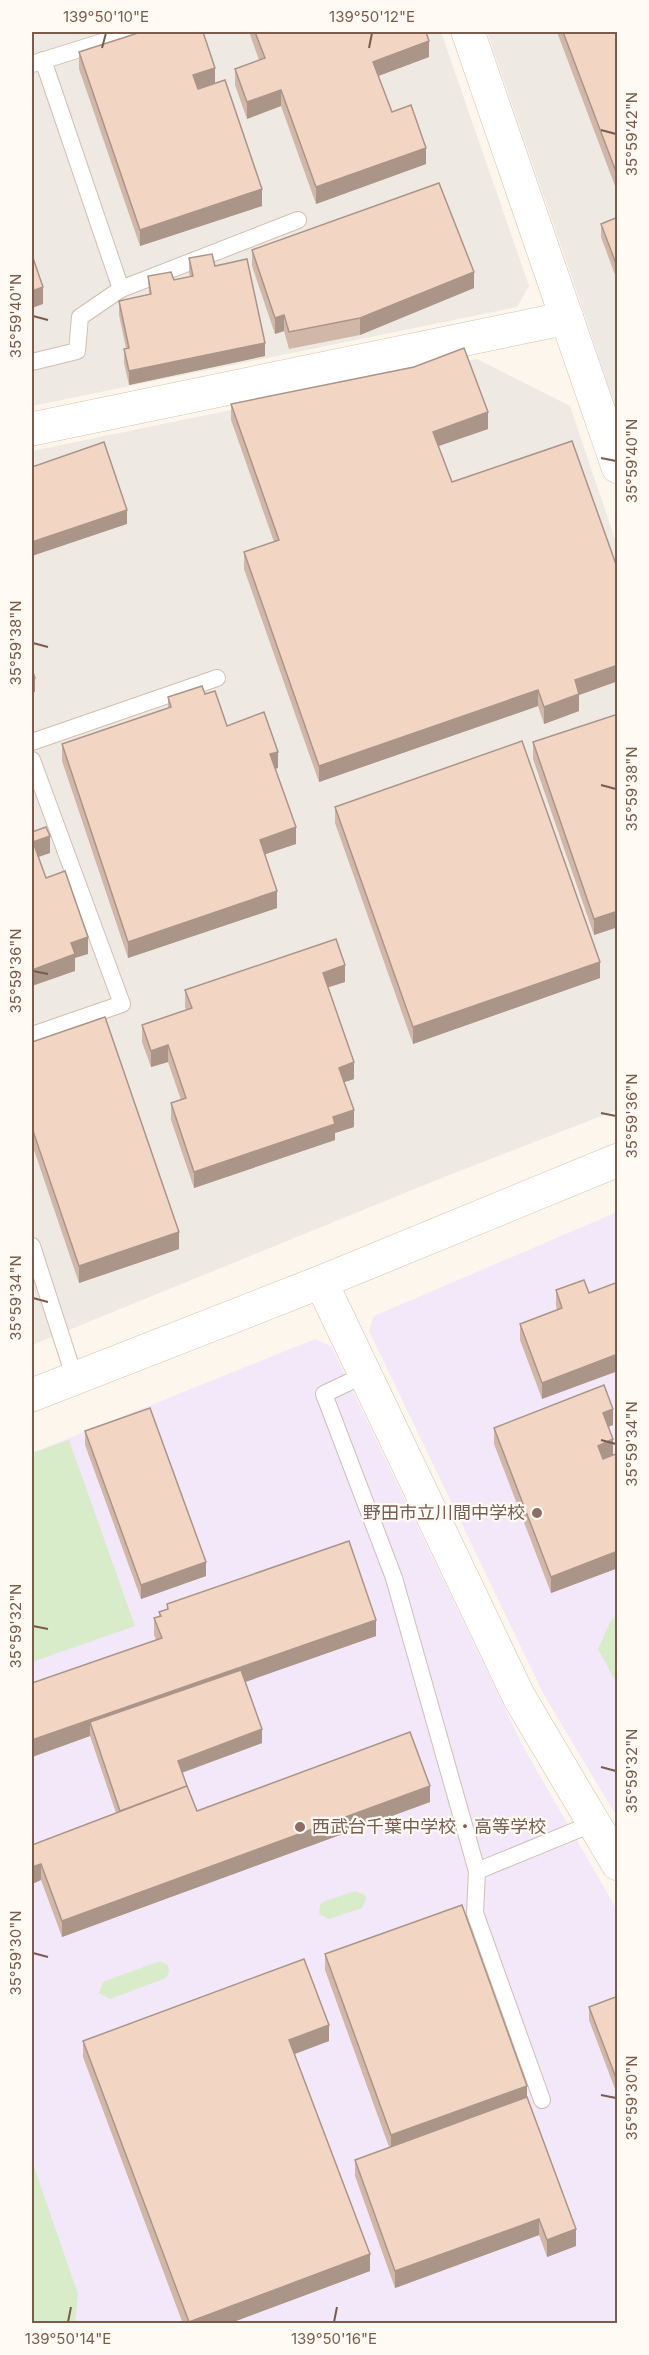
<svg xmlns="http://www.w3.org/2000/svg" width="649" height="2355" font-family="Inter,'Noto Sans JP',sans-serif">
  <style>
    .industrial { fill: #efe9e4 }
    .education { fill: #f3e8fa }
    .green { fill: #d8ecc9 }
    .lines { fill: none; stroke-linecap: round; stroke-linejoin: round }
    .lane-casing { stroke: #d1beb0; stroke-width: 18 }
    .street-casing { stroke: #d1beb0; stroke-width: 34 }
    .secondary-casing { stroke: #d6c0b0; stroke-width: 34 }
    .lane { stroke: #fff; stroke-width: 16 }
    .street { stroke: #fff; stroke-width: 33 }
    .secondary { stroke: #fff; stroke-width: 33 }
    .wall { fill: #d1b7a8 }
    .shaded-wall { fill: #aa9588 }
    .building { fill: #f3d5c3; stroke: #aa9588; stroke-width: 1.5 }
    .ticks { fill: none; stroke: #7a5c4d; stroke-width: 2 }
    .education-dot { fill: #8d6e63; stroke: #fffaf3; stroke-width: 2 }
    .labels { text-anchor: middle; stroke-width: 4.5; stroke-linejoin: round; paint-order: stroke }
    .education-label { font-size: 18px; fill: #785e54; stroke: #fffaf3; text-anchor: end }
    .neatline { fill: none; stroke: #7a5c4d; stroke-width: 2 }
    .ticks-label { font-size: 15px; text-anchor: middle; fill: #7a5c4d }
  </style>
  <rect width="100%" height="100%" fill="#fdf6ec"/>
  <g class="industrial">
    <polygon points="32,32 441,32 529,286 517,307 32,406"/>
    <polygon points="487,32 617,32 617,413 580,301"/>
    <polygon points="477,359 570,406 617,545 617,1110 444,1177 32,1345 32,451"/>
  </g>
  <g class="education">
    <polygon points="617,1212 617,1817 544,1695 369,1331 374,1316"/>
    <polygon points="315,1339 331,1346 524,1748 617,1910 617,2323 32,2324 32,1453"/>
  </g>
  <g class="green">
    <polygon points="69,1440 135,1626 32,1662 32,1453"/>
    <polygon points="617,1614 617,1684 598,1649 610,1622"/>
    <polygon points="355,1891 365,1895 366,1899 362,1908 329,1919 319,1914 320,1905 325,1901"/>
    <polygon points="160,1961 168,1965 169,1972 166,1978 110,1999 99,1993 103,1982"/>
    <polygon points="32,2161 78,2294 75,2323 32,2323"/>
  </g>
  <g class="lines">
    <g class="lane-casing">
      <g id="lane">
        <polyline points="43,60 121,289 298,220"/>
        <polyline points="32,64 134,32"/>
        <polyline points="32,362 77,351 80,317 121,289"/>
        <polyline points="32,742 217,678"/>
        <polyline points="32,760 122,1004 32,1035"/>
        <polyline points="32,1246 75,1379"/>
        <polyline points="364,1375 324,1394 394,1578 477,1871 475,1913 542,2100"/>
        <polyline points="477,1871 594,1823"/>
      </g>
    </g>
    <g class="street-casing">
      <g id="street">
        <polyline points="468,32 618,467"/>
        <polyline points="321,1282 519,1697 618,1864"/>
      </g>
    </g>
    <g class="secondary-casing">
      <g id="secondary">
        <polyline points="32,429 567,318"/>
        <polyline points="32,1395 321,1282 618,1160"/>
      </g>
    </g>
    <use href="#lane" class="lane"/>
    <use href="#street" class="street"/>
    <use href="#secondary" class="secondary"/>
  </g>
  <g class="wall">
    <polygon points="249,32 426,32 429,57 378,76 392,112 426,164 316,204 281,106 247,119 235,85 235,69 259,60"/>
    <polygon points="557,32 618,32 618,194"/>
    <polygon points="79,52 215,83 262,206 140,246 79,69"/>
    <polygon points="618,217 618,283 601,237 601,224"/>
    <polygon points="252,250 474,288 360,335 289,349 284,331 275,334 252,266"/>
    <polygon points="189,258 215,266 265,356 129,385 124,363 124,349 126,348 119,315 119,301 149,295 148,276 174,280 190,277 189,272"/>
    <polygon points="231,404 488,429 438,446 452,482 618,570 618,681 579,695 579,711 544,724 538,706 319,782 244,569 244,552 274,542 231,420"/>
    <polygon points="205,694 227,726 278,768 275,769 296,844 264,854 277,908 128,958 62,761 62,744 168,708 168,697"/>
    <polygon points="618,714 618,927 594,935 533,759 533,742"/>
    <polygon points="335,807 600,978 413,1044 335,823"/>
    <polygon points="345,982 328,987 354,1079 344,1082 354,1127 335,1133 335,1140 194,1188 171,1120 171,1103 181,1100 168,1062 151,1067 142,1042 142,1025 186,1010 185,1007 185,990"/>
    <polygon points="32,1042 179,1249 79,1283 32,1144"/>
    <polygon points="584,1280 542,1399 520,1340 520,1324 557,1310 556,1306 556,1290"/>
    <polygon points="613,1425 608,1427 613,1455 618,1453 618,1568 551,1593 494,1444 494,1428"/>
    <polygon points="85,1431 206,1576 141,1599 85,1445"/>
    <polygon points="167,1604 376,1636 245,1682 262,1743 182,1773 187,1786 197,1811 430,1802 62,1937 41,1880 32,1884 32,1845 116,1813 90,1736 32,1757 156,1640 154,1635 154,1618 159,1616 159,1612 167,1609"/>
    <polygon points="325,1954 527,2097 576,2246 547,2257 539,2235 395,2288 355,2176 355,2160 389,2147 325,1970"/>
    <polygon points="618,1996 618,2097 589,2020 589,2007"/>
    <polygon points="83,2041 329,2041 295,2054 370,2271 228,2324 183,2324 83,2057"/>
  </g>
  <g class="shaded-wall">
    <polygon points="429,41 429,57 373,78 373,62"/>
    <polygon points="215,68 215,84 193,92 193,75"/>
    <polygon points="281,90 281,106 247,119 247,102"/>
    <polygon points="426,148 426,164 316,204 316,187"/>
    <polygon points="262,189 262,206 140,246 140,230"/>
    <polygon points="474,272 474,288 360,335 360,318"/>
    <polygon points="43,287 43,304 32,308 32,291"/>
    <polygon points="284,315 284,331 275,334 275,318"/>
    <polygon points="265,343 265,356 129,385 129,371"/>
    <polygon points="488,412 488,429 433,448 433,432"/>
    <polygon points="127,510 127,524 32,556 32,542"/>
    <polygon points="618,665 618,681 579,695 579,711 544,724 544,707 575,680"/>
    <polygon points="35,678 35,692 32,693 32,679"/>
    <polygon points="538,690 538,706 319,782 319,766"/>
    <polygon points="278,752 278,768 270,770 270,754"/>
    <polygon points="32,794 33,794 33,810 32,811"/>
    <polygon points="296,827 296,844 260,856 260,840"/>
    <polygon points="50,836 50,853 33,859 33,842"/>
    <polygon points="277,891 277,908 128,958 128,942"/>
    <polygon points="618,911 618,927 594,935 594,919"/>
    <polygon points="88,937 88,954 75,958 75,971 32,986 32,970 71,943"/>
    <polygon points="600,962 600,978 413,1044 413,1027"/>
    <polygon points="345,965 345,982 323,989 323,973"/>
    <polygon points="168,1045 168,1062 151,1067 151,1051"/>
    <polygon points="354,1062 354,1079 339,1084 339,1068"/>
    <polygon points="354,1110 354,1127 335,1133 335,1140 194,1188 194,1172 333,1117"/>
    <polygon points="179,1232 179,1249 79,1283 79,1266"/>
    <polygon points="618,1354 618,1371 542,1399 542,1383"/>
    <polygon points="613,1409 613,1425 603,1429 603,1413"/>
    <polygon points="613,1439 613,1456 598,1462 598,1446"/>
    <polygon points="618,1551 618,1568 551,1593 551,1577"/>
    <polygon points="206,1562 206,1576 141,1599 141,1585"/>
    <polygon points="376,1620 376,1636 94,1735 90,1722 90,1736 32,1757 32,1740"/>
    <polygon points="262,1729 262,1743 178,1774 178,1761"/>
    <polygon points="430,1786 430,1802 62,1937 62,1921"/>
    <polygon points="41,1864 41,1880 32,1884 32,1867"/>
    <polygon points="329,2025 329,2041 289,2056 289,2040"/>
    <polygon points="527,2086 527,2103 391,2152 391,2135"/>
    <polygon points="539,2219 539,2235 395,2288 395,2271"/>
    <polygon points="576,2229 576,2246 547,2257 547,2240"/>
    <polygon points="370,2254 370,2271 228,2324 189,2324 189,2322"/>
  </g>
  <g class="building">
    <polygon points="141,32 203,32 215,68 193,75 198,89 225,80 262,189 140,230 79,52"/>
    <polygon points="255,32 426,32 429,41 373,62 392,112 411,105 426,148 316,187 281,90 247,102 235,69 265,58"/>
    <polygon points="563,32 618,32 618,177"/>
    <polygon points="439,183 474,272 360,318 289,332 284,315 275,318 252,250"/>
    <polygon points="618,217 618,269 601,224"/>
    <polygon points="212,254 215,266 247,259 265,343 129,371 124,349 129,348 119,301 151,294 148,276 171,272 174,280 193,276 189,258"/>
    <polygon points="32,255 43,287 32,291"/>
    <polygon points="464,348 488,412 433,432 452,482 572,441 618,570 618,665 575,680 579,694 544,707 538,690 319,766 244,552 279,540 231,404 414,367"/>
    <polygon points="104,442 127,510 32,542 32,467"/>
    <polygon points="32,669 35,678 32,679"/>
    <polygon points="202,686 205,694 215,691 227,726 264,712 278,752 270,754 296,827 260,840 277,891 128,942 62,744 171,707 168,697"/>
    <polygon points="618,714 618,911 594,919 533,742"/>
    <polygon points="522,741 600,962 413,1027 335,807"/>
    <polygon points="46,827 50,836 33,842 46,878 65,871 88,937 71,943 75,954 32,970 32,832"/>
    <polygon points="336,939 345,965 323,973 354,1062 339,1068 354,1110 333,1117 335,1124 194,1172 171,1103 186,1098 168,1045 151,1051 142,1025 192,1008 185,990"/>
    <polygon points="105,1017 179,1232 79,1266 32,1128 32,1042"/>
    <polygon points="584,1280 589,1293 618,1282 618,1354 542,1383 520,1324 562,1308 556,1290"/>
    <polygon points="604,1385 613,1409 603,1413 613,1439 598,1446 603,1459 618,1453 618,1551 551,1577 494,1428"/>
    <polygon points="150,1408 206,1562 141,1585 85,1431"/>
    <polygon points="349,1541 376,1620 32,1740 32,1683 162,1638 154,1618 161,1616 159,1612 168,1609 167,1604"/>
    <polygon points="241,1670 262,1729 178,1761 187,1786 120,1811 90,1722"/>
    <polygon points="410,1732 430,1786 62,1921 41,1864 32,1867 32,1845 187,1786 197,1811"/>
    <polygon points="462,1905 527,2086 391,2135 325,1954"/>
    <polygon points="304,1959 329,2025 289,2040 370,2254 189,2322 83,2041"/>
    <polygon points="618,1996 618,2083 589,2007"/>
    <polygon points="527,2097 576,2229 547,2240 539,2219 395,2271 355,2160"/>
  </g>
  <path class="ticks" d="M102,48L106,33M369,48L372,33M601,130L616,134M33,316L48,320M601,458L616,461M33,643L48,647M601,785L616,789M33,971L48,974M601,1113L616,1116M33,1298L48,1302M601,1440L616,1444M33,1626L48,1629M601,1767L616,1771M33,1953L48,1957M601,2095L616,2098M68,2322L71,2307M334,2322L337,2307"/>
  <g class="education-dot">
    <circle cx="537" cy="1513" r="6"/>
    <circle cx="300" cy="1827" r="6"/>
  </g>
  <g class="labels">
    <g class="education-label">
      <text x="525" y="1519">野田市立川間中学校</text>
      <text x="312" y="1833" text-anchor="start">西武台千葉中学校・高等学校</text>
    </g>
  </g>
  <rect width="649" height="2355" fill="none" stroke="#fffaf3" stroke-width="66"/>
  <rect x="33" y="33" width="583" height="2289" class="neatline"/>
  <g class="ticks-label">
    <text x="106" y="22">139°50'10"E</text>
    <text x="372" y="22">139°50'12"E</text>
    <text transform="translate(632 134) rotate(-90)" y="5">35°59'42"N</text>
    <text transform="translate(16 316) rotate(-90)" y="5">35°59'40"N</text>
    <text transform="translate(632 461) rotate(-90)" y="5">35°59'40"N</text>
    <text transform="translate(16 643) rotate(-90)" y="5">35°59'38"N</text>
    <text transform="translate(632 789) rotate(-90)" y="5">35°59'38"N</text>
    <text transform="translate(16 971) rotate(-90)" y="5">35°59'36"N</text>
    <text transform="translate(632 1116) rotate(-90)" y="5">35°59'36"N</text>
    <text transform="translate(16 1298) rotate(-90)" y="5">35°59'34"N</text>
    <text transform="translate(632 1444) rotate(-90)" y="5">35°59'34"N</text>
    <text transform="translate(16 1626) rotate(-90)" y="5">35°59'32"N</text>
    <text transform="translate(632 1771) rotate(-90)" y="5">35°59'32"N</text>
    <text transform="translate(16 1953) rotate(-90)" y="5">35°59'30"N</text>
    <text transform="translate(632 2098) rotate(-90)" y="5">35°59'30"N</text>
    <text x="68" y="2344">139°50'14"E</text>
    <text x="334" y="2344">139°50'16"E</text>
  </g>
</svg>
